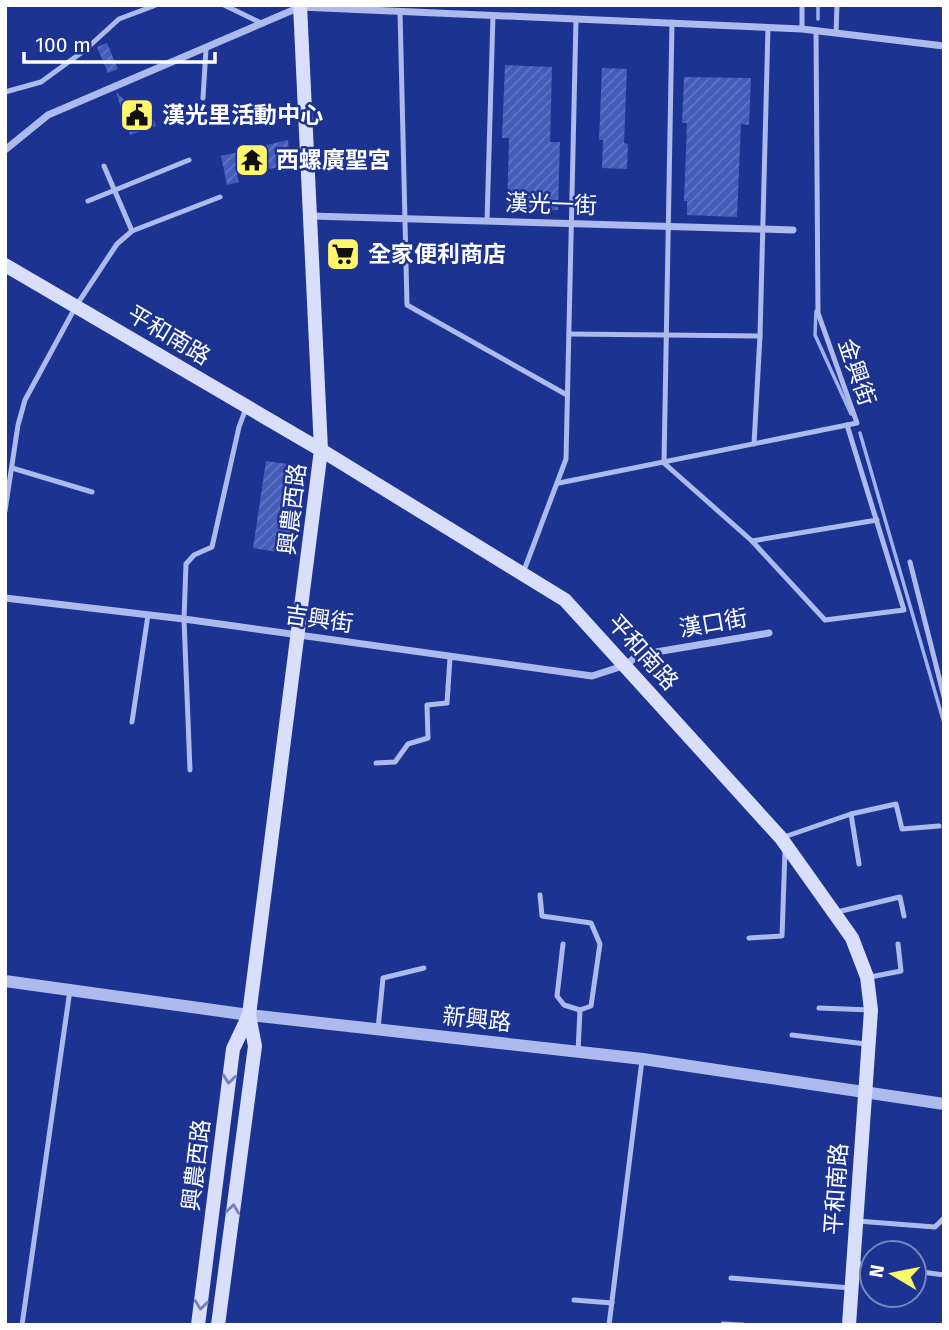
<svg xmlns="http://www.w3.org/2000/svg" width="949" height="1330" font-family="'Fira Sans','Noto Sans TC',sans-serif">
  <style>
    .lines { fill: none; stroke-linecap: round; stroke-linejoin: round }
    .stream { stroke: #a0b1f0; stroke-width: 3.5 }
    .building { fill: url(#building-hatch) }
    .service { stroke: #acbaee; stroke-width: 5 }
    .minor { stroke: #acbaee; stroke-width: 7 }
    .tertiary { stroke: #acbaee; stroke-width: 12 }
    .secondary { stroke: #d9dffa; stroke-width: 14 }
    .oneway { stroke: #7280c0 }
    .labels { text-anchor: middle; stroke-width: 5; stroke-linejoin: round; paint-order: stroke }
    .poi-label { font-size: 23px; font-weight: bold; fill: #fff; stroke: #1d3391; text-anchor: start }
    .street-label { font-size: 23px; fill: #fff; stroke: #1d3391 }
  </style>
  <defs>
    <pattern id="building-hatch" width="6" height="6" patternUnits="userSpaceOnUse" patternTransform="scale(1.75)"><rect width="6" height="6" fill="#455cb9"/><path d="M-1 1l2-2M0 6l6-6M5 7l2-2" fill="none" stroke="#6174c4"/></pattern>
  </defs>
  <rect width="100%" height="100%" fill="#1d3391"/>
  <g class="lines">
    <g class="stream">
      <polyline points="818,19 818,5"/>
      <polyline points="816,311 815,335 851,414"/>
      <polyline points="860,433 944,723"/>
    </g>
  </g>
  <g class="building">
    <polygon points="107,43 118,69 108,73 97,47"/>
    <polygon points="505,65 552,67 550,142 560,142 558,210 507,212 509,138 502,138"/>
    <polygon points="602,68 627,69 624,143 628,144 627,169 602,168 603,140 599,140"/>
    <polygon points="684,77 751,78 749,125 741,124 737,217 687,215 687,201 684,201 687,123 682,123"/>
    <polygon points="116,92 132,107 141,103 142,107 148,105 156,126 130,135"/>
    <polygon points="288,140 290,165 237,175 239,182 227,185 221,156"/>
    <polygon points="356,239 357,268 331,269 329,240"/>
    <polygon points="266,461 303,466 290,554 253,548"/>
  </g>
  <g class="lines">
    <g class="service">
      <polyline points="224,5 263,24"/>
      <polyline points="802,5 802,29"/>
      <polyline points="400,11 407,305 567,395"/>
      <polyline points="672,22 664,463 752,541 825,620 904,610 847,425"/>
      <polyline points="836,33 837,5"/>
      <polyline points="5,92 41,82 85,50 119,19 156,5"/>
      <polyline points="203,98 206,49"/>
      <polyline points="104,166 132,231"/>
      <polyline points="88,201 189,160"/>
      <polyline points="487,221 493,15"/>
      <polyline points="569,334 760,336"/>
      <polyline points="754,444 760,336 768,27"/>
      <polyline points="12,468 92,492"/>
      <polyline points="559,483 857,423 818,313 816,30"/>
      <polyline points="5,511 18,425 25,400 76,306 117,244 132,231 220,197"/>
      <polyline points="752,541 877,520"/>
      <polyline points="910,562 944,697"/>
      <polyline points="523,573 566,459 576,19"/>
      <polyline points="132,722 148,615"/>
      <polyline points="376,763 395,762 408,744 428,738 427,705 447,703 450,658"/>
      <polyline points="190,770 184,619 186,564 194,555 212,547 239,427 246,408"/>
      <polyline points="851,814 859,864"/>
      <polyline points="784,837 851,814 896,804 902,829 939,826"/>
      <polyline points="540,895 542,916 591,923 600,944 591,1006 580,1010 564,1005 557,996 563,944"/>
      <polyline points="837,912 900,897 904,916"/>
      <polyline points="749,938 782,936 785,851"/>
      <polyline points="870,977 901,971 898,944"/>
      <polyline points="819,1008 871,1010"/>
      <polyline points="378,1029 383,978 424,968"/>
      <polyline points="792,1035 866,1044"/>
      <polyline points="578,1052 580,1010"/>
      <polyline points="857,1221 935,1227 944,1218"/>
      <polyline points="853,1263 872,1266"/>
      <polyline points="914,1271 944,1275"/>
      <polyline points="731,1278 850,1288"/>
      <polyline points="574,1300 612,1303"/>
      <polyline points="723,1324 743,1325"/>
      <polyline points="22,1325 70,990"/>
      <polyline points="609,1325 642,1060"/>
    </g>
    <g class="minor">
      <polyline points="5,150 48,115 300,7 802,29 944,46"/>
      <polyline points="311,216 793,230"/>
      <polyline points="5,598 184,619 592,676 626,665 638,655 769,633"/>
    </g>
    <polyline class="tertiary" points="5,981 249,1015 643,1059 944,1104"/>
    <g class="secondary">
      <polyline points="5,265 321,450 565,600 781,838 852,938 867,977 871,1010 849,1325"/>
      <polyline points="198,1325 233,1049 249,1015"/>
      <polyline points="218,1325 255,1046 249,1015 321,450 300,5"/>
    </g>
  </g>
  <defs><path id="oneway-chevron" d="M-2-3.5L2.5 0L-2 3.5" fill="none" stroke-width="1.6" stroke-linecap="round" stroke-linejoin="round" transform="scale(1.75)"/></defs>
  <g class="oneway">
    <use href="#oneway-chevron" transform="translate(229 1079) rotate(97)"/>
    <use href="#oneway-chevron" transform="translate(233 1209) rotate(-82)"/>
    <use href="#oneway-chevron" transform="translate(201 1305) rotate(97)"/>
  </g>
  <defs>
    <g id="civic-square" transform="scale(1.75)"><rect x="-9" y="-9" width="18" height="18" rx="4" fill="#fef76b" stroke="#1d3391"/><path d="M-.6-6.5H3V-4.5H.6V-3L4-1V1h2V6H-6V1h2V-1L-.6-3ZM-1.2 2.5V6h2.4V2.5Z" fill="#111"/></g>
    <g id="temple-square" transform="scale(1.75)"><rect x="-9" y="-9" width="18" height="18" rx="4" fill="#fef76b" stroke="#1d3391"/><path d="M0-6L5-2H3V0L6.5 2.5H4V6H1.5V3h-3V6H-4V2.5H-6.5L-3 0V-2H-5Z" fill="#111"/></g>
    <g id="supermarket-square" transform="scale(1.75)"><rect x="-9" y="-9" width="18" height="18" rx="4" fill="#fef76b" stroke="#1d3391"/><path d="M-6-5.5h2.5l.6 2H6L4.5 2H-2.5L-4.4-4H-6ZM-1.5 3.2a1.3 1.3 0 1 0 .1 0ZM3 3.2a1.3 1.3 0 1 0 .1 0Z" fill="#111"/></g>
  </defs>
  <g fill-rule="evenodd">
    <use href="#civic-square" x="137" y="115"/>
    <use href="#temple-square" x="252" y="160"/>
    <use href="#supermarket-square" x="343" y="254"/>
  </g>
  <g class="labels">
    <g class="poi-label">
      <text x="162" y="123">漢光里活動中心</text>
      <text x="276" y="168">西螺廣聖宮</text>
      <text x="368" y="262">全家便利商店</text>
    </g>
    <g class="street-label">
      <text transform="translate(551 204) rotate(2)" y="8">漢光一街</text>
      <text transform="translate(169 335) rotate(31)" y="8">平和南路</text>
      <text transform="translate(857 372) rotate(71)" y="8">金興街</text>
      <text transform="translate(292 509) rotate(-83)" y="8">興農西路</text>
      <text transform="translate(319 619) rotate(8)" y="8">吉興街</text>
      <text transform="translate(713 623) rotate(-10)" y="8">漢口街</text>
      <text transform="translate(643 652) rotate(48)" y="8">平和南路</text>
      <text transform="translate(477 1019) rotate(6)" y="8">新興路</text>
      <text transform="translate(196 1165) rotate(-83)" y="8">興農西路</text>
      <text transform="translate(836 1189) rotate(-86)" y="8">平和南路</text>
    </g>
  </g>
  <rect width="949" height="1330" fill="none" stroke="#ffffff" stroke-width="14"/>
  <g transform="translate(893 1274) rotate(280)"><circle r="33" fill="#1d3391" stroke="#7785bd" stroke-width="2"/>
  <path d="M0-5L12 26L0 18L-12 26Z" fill="#fef76b"/>
  <text y="-10" font-size="19" font-weight="bold" text-anchor="middle" fill="#ffffff">N</text>
  </g>
  <path d="M24 52v10h191v-10" fill="none" stroke="#ffffff" stroke-width="3.5"/>
  <text x="35" y="52" font-size="21" fill="#ffffff" stroke="#1d3391" stroke-width="5" paint-order="stroke">100 m</text>
</svg>
